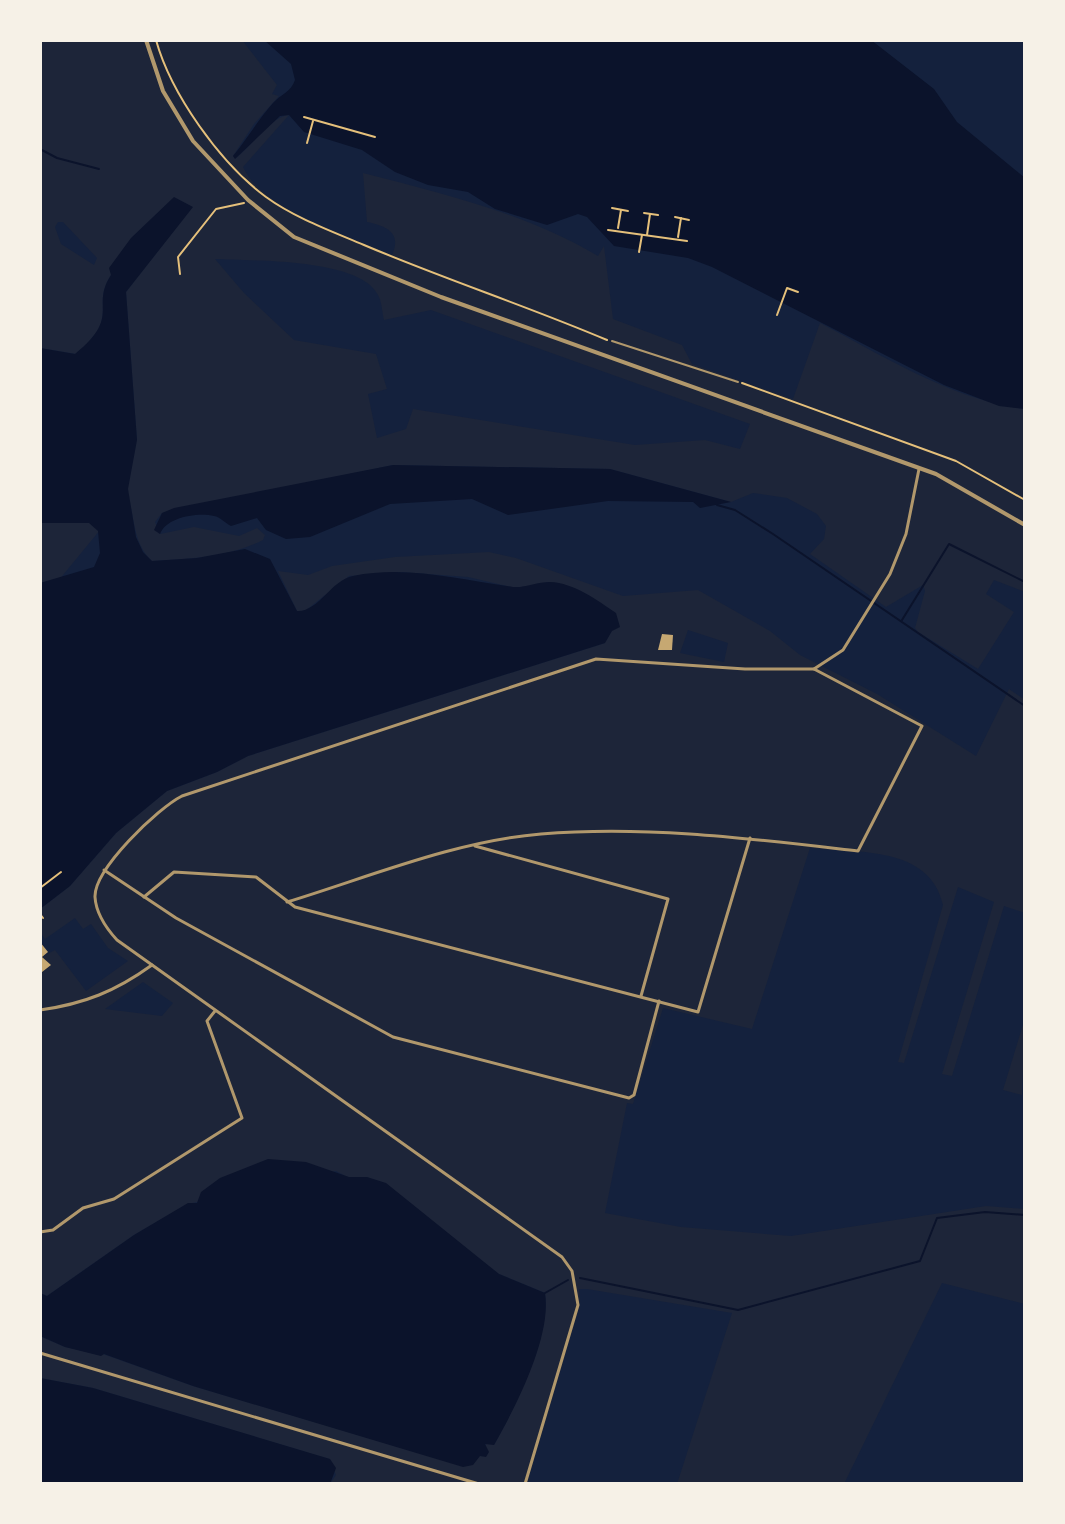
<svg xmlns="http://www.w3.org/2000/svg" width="1065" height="1524" font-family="'Fira Sans',sans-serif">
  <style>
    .green { fill: #1d2539; fill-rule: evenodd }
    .water { fill: #0b132b }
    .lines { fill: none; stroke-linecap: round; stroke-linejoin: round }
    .stream { stroke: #0b132b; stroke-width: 2 }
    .building { fill: #c6a872 }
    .path { stroke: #e5c07b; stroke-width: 2 }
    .service { stroke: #b1986c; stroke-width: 2 }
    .minor { stroke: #b1986c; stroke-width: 3 }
    .tertiary { stroke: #b1986c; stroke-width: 4 }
  </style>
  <rect width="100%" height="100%" fill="#14213d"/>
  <g class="green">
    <path d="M40,40H242L277,85L272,94L279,96L254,124L233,156L236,158C251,147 271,116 289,115L243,167C263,211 350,237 392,255C402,233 387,226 367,222L363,173C444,194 525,213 598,256L604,246L613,319L682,345L692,364L793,399L820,323C883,356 953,400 1025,409V592L994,580L986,594L1014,612L978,669L918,632L915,628L925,591L923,585L886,607L810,554L824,539L826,526L817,514L787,498L753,493L731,502L610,469L393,465L162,513L155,522L160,534L194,527L239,536L257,528L265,535L263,540C229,557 190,559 152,561C133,543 135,519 128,496L40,603V500L137,440L126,292L192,207L111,275C90,307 122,316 76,354L40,348ZM58,222H63L97,258L94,265L61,244L55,227ZM215,259C251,261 360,258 378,295C382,302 382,312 384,320L431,310L750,424L740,449L705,440L635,445L413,409L406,429L377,438L368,394L387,389L376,354L294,340L244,293Z"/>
    <path d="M489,552L516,558L623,596L698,590L770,631L800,655L877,694L976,756L1009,689L1025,700V913L1004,906L952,1076L942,1074L994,902L958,887L904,1063L898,1062L943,905C930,846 859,853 810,848L752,1029L663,1008L633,1104L627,1103L605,1213L681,1227L791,1236L986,1206L1025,1209V1304L942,1283L844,1484H677L732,1313L587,1289H579L580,1305L527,1484H330L336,1475L329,1459L93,1388L40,1378V1336L65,1347L103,1354L193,1386L423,1454L485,1447L487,1442L494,1445C515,1407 551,1337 545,1293L499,1274L367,1177L349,1178L336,1171L188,1204L134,1235L47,1296L40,1293V958L55,950L86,991L128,961L108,948L91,924L83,929L75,918L45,939L40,932V909L70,886L116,833L167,791L217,772L248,756L605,643L550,582L516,588L468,577L401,572L349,576L305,611H297L278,571L308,575L332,566L395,557ZM688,630L728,643L724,662L680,653ZM143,982L173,1003L162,1016L105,1009Z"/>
    <polygon points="1025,1018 1022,1095 1003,1090"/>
  </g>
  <g class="water">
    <path d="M264,40H871L934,89L957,122L1025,178V409L999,406L944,385L712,267L688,258L614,246L587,217L578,214L547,225L495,209L468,192L428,185L395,172L362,150L304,132L289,115L280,116L235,159L233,156C247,139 258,120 273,103C281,94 291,92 295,80L291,64Z"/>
    <path d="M174,197L193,207L126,292L137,440L128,489L136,537L143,552L152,561L197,558L245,549L270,559L297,611C319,612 331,580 353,576C407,565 460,580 513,587C525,588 537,582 550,582C574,583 597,600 616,613L620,627L612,631L605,643L248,756L217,772L167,791L116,833L70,886L40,909V583L94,567L100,553L98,531L89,523H40V348L75,354C122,316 90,307 111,275L109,268L131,238Z"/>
    <path d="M393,465L610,469L731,502L700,508L693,502L608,501L508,515L472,499L390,504L310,537L286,539L266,530L257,518L231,526C225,523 220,517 214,516C198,512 166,517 160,534L154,530L162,513L174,508Z"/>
    <path d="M268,1159L306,1162L349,1177H367L386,1183L499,1274L545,1293C552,1337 515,1408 494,1445L485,1444L489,1452L486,1457L480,1456L473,1465L463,1467L193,1386L104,1354L101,1356L65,1347L40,1336V1293L47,1296L134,1235L188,1203H197L201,1192L220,1178Z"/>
    <polygon points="40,1378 93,1388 330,1459 336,1468 330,1484 40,1484"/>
  </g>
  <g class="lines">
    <g class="stream">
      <polyline points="40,149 57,158 99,169"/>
      <polyline points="717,505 735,510 773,534 1025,706"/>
      <polyline points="902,620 949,544 1025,582"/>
      <polyline points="580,1278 738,1310 920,1261 937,1218 985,1212 1025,1215"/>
      <polyline points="545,1293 568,1280"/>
    </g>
  </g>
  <g class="building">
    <polygon points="662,634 673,635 672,650 658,650"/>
    <polygon points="40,942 48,952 42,957 51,965 42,972"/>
  </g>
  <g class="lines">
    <g class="path">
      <path d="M156,40C171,94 220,163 266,197C295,218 331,231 364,245C444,279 527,306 607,340"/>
      <polyline points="304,117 375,137"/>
      <polyline points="307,143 313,121"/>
      <polyline points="612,208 628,211"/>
      <polyline points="644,213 658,215"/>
      <polyline points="675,217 689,220"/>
      <polyline points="618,228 621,210"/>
      <polyline points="608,230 687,241"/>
      <polyline points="647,235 650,214"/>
      <polyline points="678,237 681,218"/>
      <polyline points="639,252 642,235"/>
      <polyline points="180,274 178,257 216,209 244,203"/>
      <polyline points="777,315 787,288 798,292"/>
      <polyline points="742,383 956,461 1025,500"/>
      <polyline points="40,888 61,872"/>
      <polyline points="40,914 43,918"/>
    </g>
    <polyline class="service" points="612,341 738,382"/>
    <g class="minor">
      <polyline points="475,846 668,899 641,996"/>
      <polyline points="104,870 176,918 393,1037 629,1098 634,1095 659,1001"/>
      <polyline points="144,897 174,872 256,877 295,907 698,1012 750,838"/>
      <path d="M287,902C369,877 455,841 541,834C646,825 754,839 858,851L922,726L814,669"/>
      <path d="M40,1010C84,1004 116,991 152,965"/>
      <polyline points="40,1232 53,1230 83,1208 114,1199 242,1118 207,1021 215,1011"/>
      <polyline points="40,1353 479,1484"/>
      <path d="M525,1484L578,1305L572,1271L562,1257L117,940C106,928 96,914 95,897C94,869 158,808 182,796L596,659L745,669H814L843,650L890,574L906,534L919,469"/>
    </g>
    <polyline class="tertiary" points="146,40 163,91 193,141 248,200 294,237 441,297 936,474 1025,525"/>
  </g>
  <rect width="1065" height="1524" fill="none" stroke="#f6f1e7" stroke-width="84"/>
</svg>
